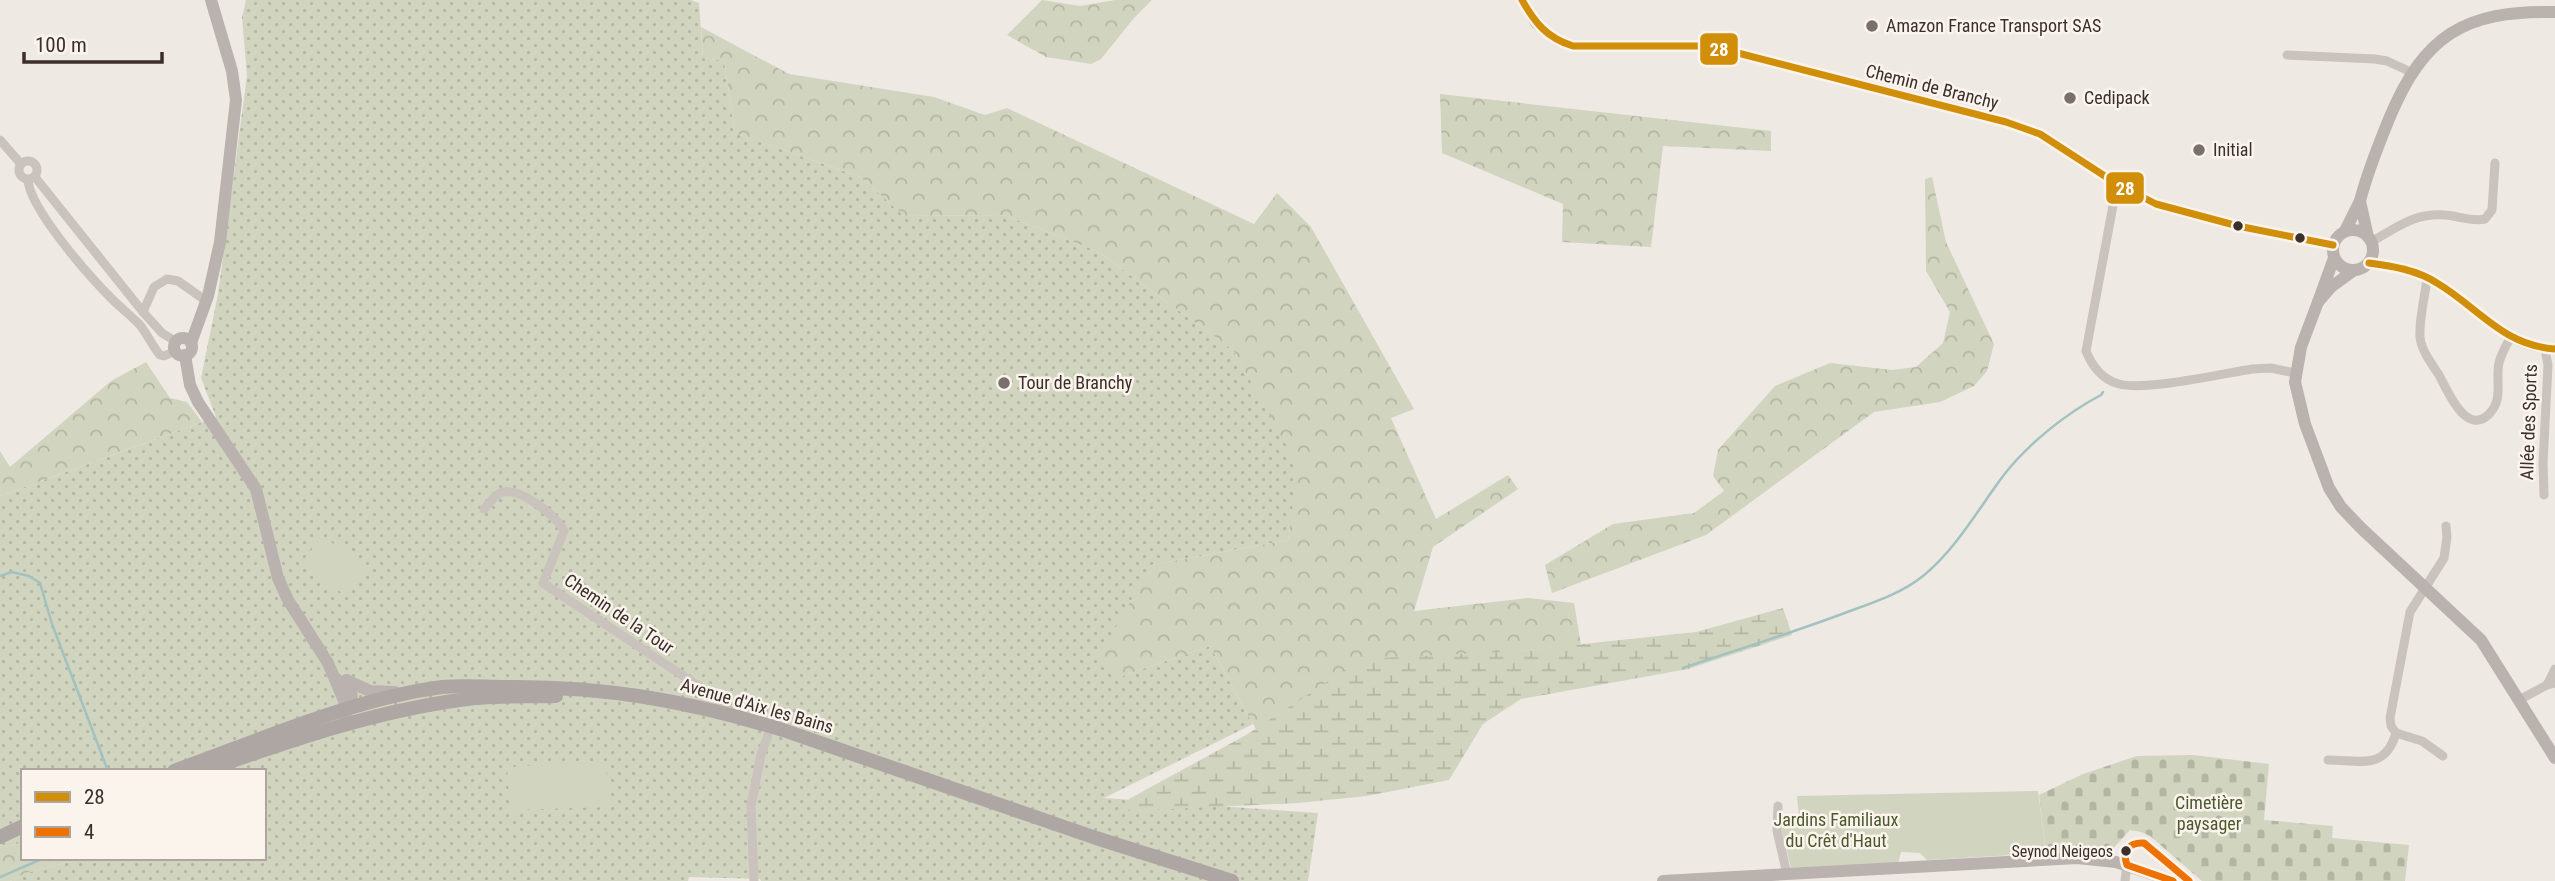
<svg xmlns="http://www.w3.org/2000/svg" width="2555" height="881" font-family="'Roboto Condensed',sans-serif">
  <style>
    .grass { fill: url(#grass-dots) }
    .forest { fill: url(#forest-crowns) }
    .wetland { fill: url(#wetland-marsh) }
    .cemetery { fill: url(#cemetery-stones) }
    .garden { fill: #d1d4bf }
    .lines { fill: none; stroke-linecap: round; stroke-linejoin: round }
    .stream { stroke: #a1c2c0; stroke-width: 2.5 }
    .street { stroke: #c9c2bd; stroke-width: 9 }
    .secondary { stroke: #b9b2ae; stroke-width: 12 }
    .primary { stroke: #aea6a2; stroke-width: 14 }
    .bus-1-casing { stroke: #fbf4ed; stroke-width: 12 }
    .bus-2-casing { stroke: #fbf4ed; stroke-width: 12 }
    .bus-1 { stroke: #d18e09; stroke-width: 7 }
    .bus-2 { stroke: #ee7203; stroke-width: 7 }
    .poi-dot { fill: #79706c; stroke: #fbf4ed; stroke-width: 2.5 }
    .bus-dot { fill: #3a2f2b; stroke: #fbf4ed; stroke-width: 2.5 }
    .labels { text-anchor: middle; stroke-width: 5; stroke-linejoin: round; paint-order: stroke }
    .bus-label { font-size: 16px; fill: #3a2f2b; stroke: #fbf4ed; text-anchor: end }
    .poi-label { font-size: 18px; fill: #3a2f2b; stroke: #fbf4ed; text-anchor: start }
    .street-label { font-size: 18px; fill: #3a2f2b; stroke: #fbf4ed }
    .park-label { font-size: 18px; fill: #4c582e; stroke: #fbf4ed }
    .line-badge { stroke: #fbf4ed; stroke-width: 2.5 }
    .badge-label { font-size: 19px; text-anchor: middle; font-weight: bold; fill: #fff }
  </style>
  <defs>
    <pattern id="grass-dots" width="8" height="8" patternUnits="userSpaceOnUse" patternTransform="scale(1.75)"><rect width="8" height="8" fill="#d1d4bf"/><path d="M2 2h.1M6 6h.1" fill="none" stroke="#b4b6a4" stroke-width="1.8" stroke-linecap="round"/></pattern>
    <pattern id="forest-crowns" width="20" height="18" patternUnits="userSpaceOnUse" patternTransform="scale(1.75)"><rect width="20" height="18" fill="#d1d4bf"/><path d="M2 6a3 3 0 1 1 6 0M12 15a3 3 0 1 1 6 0" fill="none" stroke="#b4b6a4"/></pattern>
    <pattern id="wetland-marsh" width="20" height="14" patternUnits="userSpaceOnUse" patternTransform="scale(1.75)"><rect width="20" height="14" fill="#d1d4bf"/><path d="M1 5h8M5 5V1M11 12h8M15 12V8" fill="none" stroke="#b4b6a4"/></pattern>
    <pattern id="cemetery-stones" width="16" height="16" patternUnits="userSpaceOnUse" patternTransform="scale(1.75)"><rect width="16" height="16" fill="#d1d4bf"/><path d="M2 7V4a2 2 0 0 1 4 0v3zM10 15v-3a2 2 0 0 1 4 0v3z" fill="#b4b6a4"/></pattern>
  </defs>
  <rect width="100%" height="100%" fill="#efe9e4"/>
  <polygon class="grass" points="246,0 691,0 699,3 703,58 724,61 735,133 861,177 904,216 1004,215 1097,251 1233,350 1299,466 1288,540 1151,565 1119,677 1210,646 1253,724 1104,798 1318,813 1308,881 761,881 760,879 689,877 688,881 10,881 26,873 85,858 264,858 264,771 23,771 23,842 10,846 0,845 0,496 216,417 201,378 218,294 247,76 242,17"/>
  <g class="forest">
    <polygon points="1042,0 1080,6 1115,0 1152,0 1134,18 1101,59 1091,64 1046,57 1007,35"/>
    <polygon points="701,27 789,74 934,97 985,115 1007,108 1254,224 1277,193 1311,227 1414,409 1391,418 1436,519 1508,475 1518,489 1433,547 1414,611 1528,598 1574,603 1581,645 1517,651 1273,760 1210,646 1119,677 1100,655 1151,565 1288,540 1298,466 1233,350 1097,251 1004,215 904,216 861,177 735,133 724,61 703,58"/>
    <polygon points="1440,94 1771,131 1771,151 1663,146 1651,247 1562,242 1563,204 1442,153"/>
    <polygon points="1932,177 1946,242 1994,344 1987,371 1974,386 1940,402 1874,412 1706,535 1552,593 1545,565 1613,524 1694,513 1724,491 1713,476 1718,450 1775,386 1830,363 1892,370 1916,367 1943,343 1950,312 1926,271 1925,179"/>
    <polygon points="146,362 170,398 187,402 202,422 0,496 0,451 10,467 111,381"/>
    <polygon points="23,842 23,858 85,858 26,873 10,881 0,881 0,845 10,846"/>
  </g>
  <polygon class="wetland" points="1783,608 1792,635 1688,669 1521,699 1483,724 1449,780 1367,796 1298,803 1128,811 1129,799 1246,735 1362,659 1517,651 1696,632"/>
  <polygon class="cemetery" points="2193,755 2269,764 2264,820 2333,826 2332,838 2409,845 2405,881 2202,881 2150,836 2141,832 2130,830 2110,852 2046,853 2039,795 2083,774 2137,756"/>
  <g class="garden">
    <polygon points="322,536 368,567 348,597 300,565"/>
    <polygon points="606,762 608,807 510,810 507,767"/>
    <polygon points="2038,791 2046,853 1927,860 1920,853 1901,852 1898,863 1791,868 1781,828 1800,827 1797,796"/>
  </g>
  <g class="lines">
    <g class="stream">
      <polyline points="0,576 12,572 29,576 40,583 52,624 108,771"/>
      <path d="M1683,668C1739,649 1795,632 1850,611C1875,602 1902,593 1923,576C1956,549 1977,511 2003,476C2028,444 2065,414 2101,395L2103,392"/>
      <polyline points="0,877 44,858"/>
    </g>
    <g class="street">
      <polyline points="1522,0 1535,24 1557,41 1573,46 1697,46 1730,51 2006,122 2040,134 2117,184 2156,204 2238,226 2333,245"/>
      <polyline points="2287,55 2375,59 2387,61 2411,72"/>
      <polyline points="0,140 21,164"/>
      <circle cx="28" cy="170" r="9"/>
      <polyline points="35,177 143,312 162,333 175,341"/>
      <path d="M28,180C30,209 89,276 111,298C120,307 130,315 139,324C147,333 152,346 160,355L164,356L175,351"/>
      <path d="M2117,184L2086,351C2092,366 2103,380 2119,384C2146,391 2221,374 2252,369L2271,368L2295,373"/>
      <path d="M2371,242C2396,228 2415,212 2445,215C2459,216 2471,222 2485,219L2492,210L2495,163"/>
      <path d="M2369,263C2391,266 2417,271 2436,282C2476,305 2505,351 2555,349"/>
      <path d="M2427,278C2425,297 2419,318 2420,337C2421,350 2432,364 2439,375C2447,390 2466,437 2489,414C2504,399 2495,381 2499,363C2501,354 2506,346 2510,338"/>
      <polyline points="143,312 154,287 167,279 178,281 202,298"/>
      <polyline points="2544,495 2543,463 2548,365 2545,349"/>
      <path d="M484,509C489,504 494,496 500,493C518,485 557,516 564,531L543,583L706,691L732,712"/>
      <polyline points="2547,685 2555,669"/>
      <polyline points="2519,700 2547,685 2555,683"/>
      <polyline points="2443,756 2422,741 2396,733 2391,726 2390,718 2410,612 2444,558 2447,537 2446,526"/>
      <path d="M2328,760C2360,760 2385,771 2396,733"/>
      <polyline points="1778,806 1777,831 1787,874"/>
      <polyline points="754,881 751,806 761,755 768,735"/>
      <polyline points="2125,881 2127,865"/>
    </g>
    <g class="secondary">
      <path d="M2360,201C2367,173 2378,146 2389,119C2424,35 2464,10 2555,12"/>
      <circle cx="2353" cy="250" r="20"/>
      <polyline points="2345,231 2360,201 2368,237"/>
      <polyline points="2334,258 2318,302 2331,287 2353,271"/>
      <polyline points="2318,302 2301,347 2295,382 2305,424 2329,488 2341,507 2361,528 2481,640 2555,758"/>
      <circle cx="183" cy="347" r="9"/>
      <polyline points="191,343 208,296 220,242 236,100 232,71 211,0"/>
      <polyline points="185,355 190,385 198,402 256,489 278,578 288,600 328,663 348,710"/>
      <polyline points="346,680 370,691 395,692"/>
      <path d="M346,713C354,700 353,694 347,680"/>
      <polyline points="1663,881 2077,858 2116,862 2173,881"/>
    </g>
    <g class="primary">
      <path d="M174,771C257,741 356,698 442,687C463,685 485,687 506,687C606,686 688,701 783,730L1096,838L1232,881"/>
      <path d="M203,771C287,742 371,712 460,700C491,695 525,697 556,696"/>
      <polyline points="0,837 23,826"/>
    </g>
    <g class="bus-1-casing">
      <g id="bus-1">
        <path d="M1522,0C1535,23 1547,38 1573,46H1697L1730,51L2006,122L2040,134L2117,184L2156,204L2238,226L2333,245"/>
        <path d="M2369,263C2392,266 2417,270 2437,283C2479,308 2502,345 2555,349"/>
      </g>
    </g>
    <g class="bus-2-casing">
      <path id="bus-2" d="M2173,881L2127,865C2122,851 2129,842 2144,843L2189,881"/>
    </g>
    <use href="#bus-1" class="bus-1"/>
    <use href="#bus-2" class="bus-2"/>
  </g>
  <g class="poi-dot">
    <circle cx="1872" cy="26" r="7"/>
    <circle cx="2070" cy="98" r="7"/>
    <circle cx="2199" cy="150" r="7"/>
    <circle cx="1004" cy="383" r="7"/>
  </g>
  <g class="bus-dot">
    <circle cx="2238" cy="226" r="6"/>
    <circle cx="2300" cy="238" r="6"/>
    <circle cx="2126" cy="851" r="6"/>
  </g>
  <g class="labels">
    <g class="bus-label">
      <text x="2113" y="857">Seynod Neigeos</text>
    </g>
    <g class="poi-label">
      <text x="1886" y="32">Amazon France Transport SAS</text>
      <text x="2084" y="104">Cedipack</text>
      <text x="2213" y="156">Initial</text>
      <text x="1018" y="389">Tour de Branchy</text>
    </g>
    <g class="street-label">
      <text transform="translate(1932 87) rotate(14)" y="6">Chemin de Branchy</text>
      <text transform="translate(2529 422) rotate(-88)" y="6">Allée des Sports</text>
      <text transform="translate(619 614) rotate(34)" y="6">Chemin de la Tour</text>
      <text transform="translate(757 706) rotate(16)" y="6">Avenue d'Aix les Bains</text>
    </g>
    <g class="park-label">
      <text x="2209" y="809">Cimetière<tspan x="2209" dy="21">paysager</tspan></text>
      <text x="1836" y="826">Jardins Familiaux<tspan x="1836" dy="21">du Crêt d'Haut</tspan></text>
    </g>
  </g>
  <g class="line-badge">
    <rect x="1699" y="32" width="40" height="34" rx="7" fill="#d18e09"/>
    <rect x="2105" y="171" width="40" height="34" rx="7" fill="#d18e09"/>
  </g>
  <g class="badge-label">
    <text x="1719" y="56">28</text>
    <text x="2125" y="195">28</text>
  </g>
  <rect x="21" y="769" width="245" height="91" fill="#fbf4ed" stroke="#aea59f" stroke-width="2"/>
  <rect x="35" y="792" width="35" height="10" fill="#d18e09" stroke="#aea59f" stroke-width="2"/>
  <text x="84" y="804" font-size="21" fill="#3a2f2b">28</text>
  <rect x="35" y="827" width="35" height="10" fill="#ee7203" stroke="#aea59f" stroke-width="2"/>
  <text x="84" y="839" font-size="21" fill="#3a2f2b">4</text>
  <path d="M24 52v10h138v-10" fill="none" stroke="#3a2f2b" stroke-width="3.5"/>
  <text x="35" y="52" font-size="21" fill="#3a2f2b" stroke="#fbf4ed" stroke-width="5" paint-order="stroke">100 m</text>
</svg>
